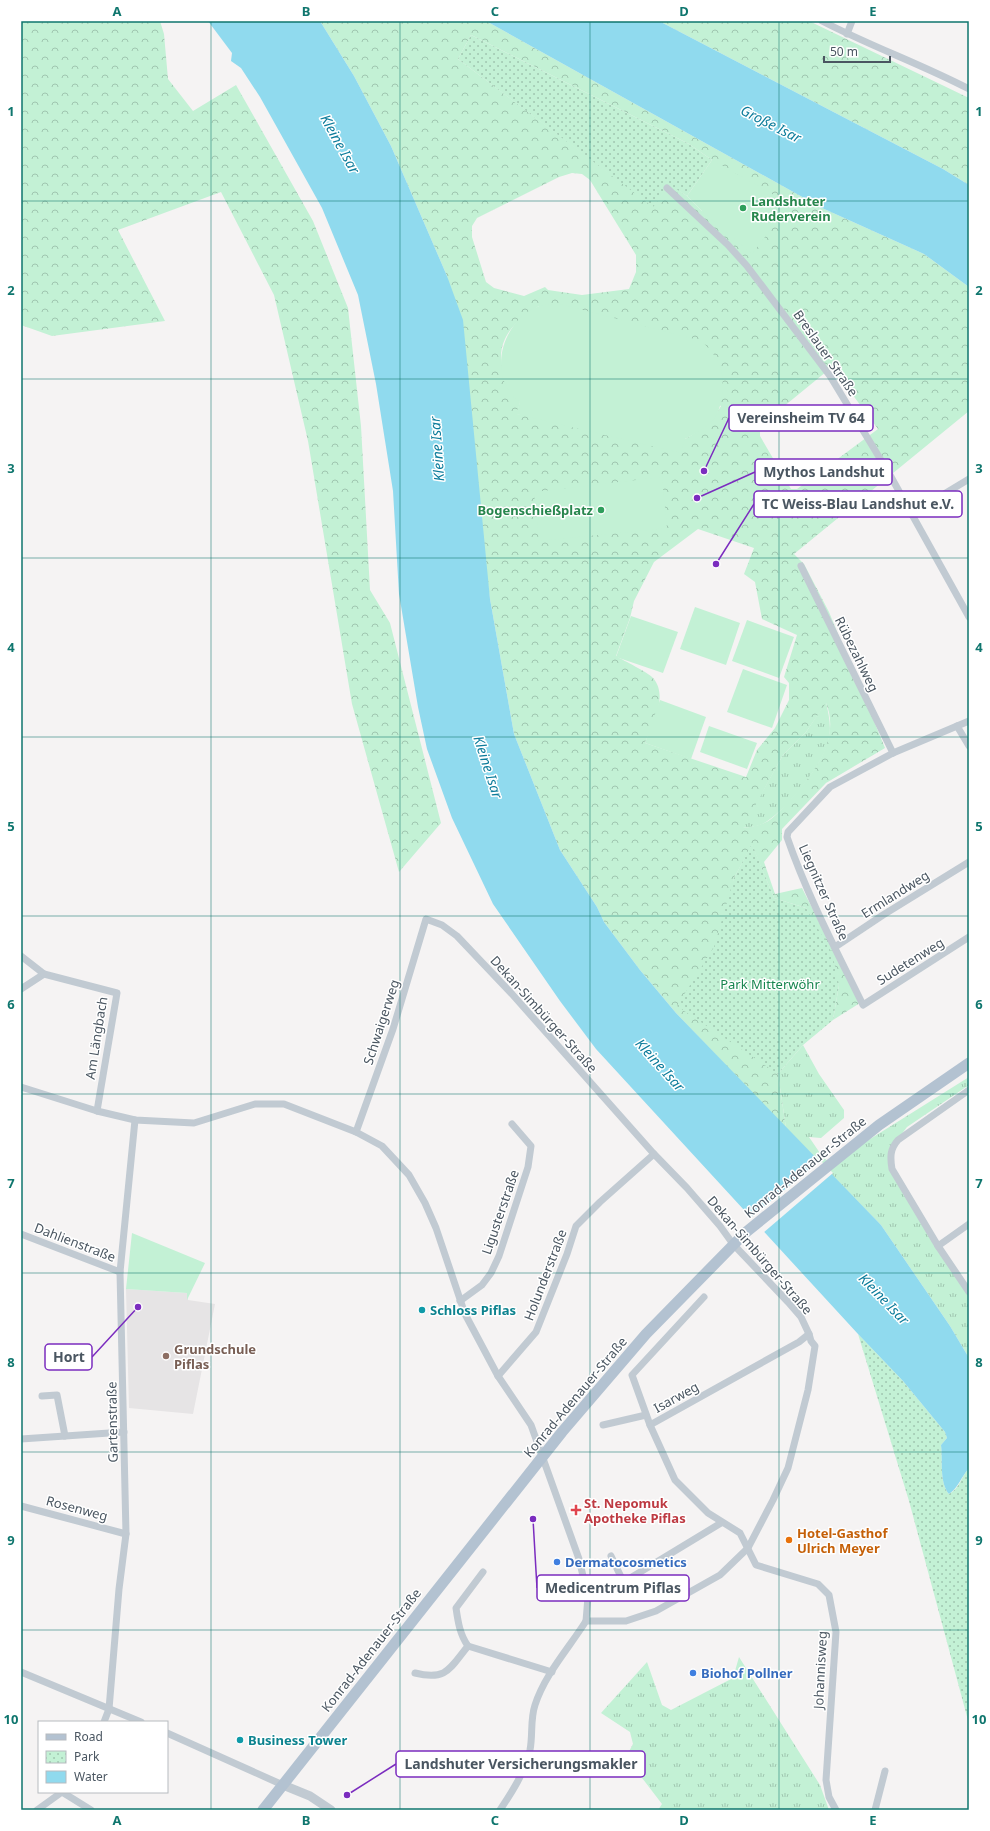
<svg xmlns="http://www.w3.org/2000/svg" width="990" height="1831" font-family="'Noto Sans',sans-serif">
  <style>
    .education { fill: #e6e4e5 }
    .grass { fill: url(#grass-tufts) }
    .forest { fill: url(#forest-crowns); fill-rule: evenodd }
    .park { fill: url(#park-dots) }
    .pitch { fill: #c3f1d5 }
    .water { fill: #90daee }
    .pier { fill: #f5f3f3 }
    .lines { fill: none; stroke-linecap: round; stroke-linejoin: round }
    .minor { stroke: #c1cad2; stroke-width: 7 }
    .tertiary { stroke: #c1cad2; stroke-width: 9 }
    .primary { stroke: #b3c2d1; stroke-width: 11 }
    .grid { fill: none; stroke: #0f766e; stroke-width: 1; stroke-opacity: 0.55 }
    .leisure-dot { fill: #2e9e5b; stroke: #fff; stroke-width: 1.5 }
    .culture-dot { fill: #0f9aa8; stroke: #fff; stroke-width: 1.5 }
    .education-dot { fill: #8d6e63; stroke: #fff; stroke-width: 1.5 }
    .health-dot { fill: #e0444e; stroke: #fff; stroke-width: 1.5 }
    .food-dot { fill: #e8710a; stroke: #fff; stroke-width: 1.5 }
    .shop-dot { fill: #3f7fe0; stroke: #fff; stroke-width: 1.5 }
    .labels { text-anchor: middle; stroke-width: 3; stroke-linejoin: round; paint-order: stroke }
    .leisure-label { font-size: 13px; font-weight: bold; fill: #27864d; stroke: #fff; text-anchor: start }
    .street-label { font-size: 13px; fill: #4a5661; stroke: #fff }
    .park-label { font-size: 13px; fill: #17864f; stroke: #fff }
    .culture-label { font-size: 13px; font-weight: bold; fill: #0d838f; stroke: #fff; text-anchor: start }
    .education-label { font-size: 13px; font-weight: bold; fill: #785e54; stroke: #fff; text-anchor: start }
    .health-label { font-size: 13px; font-weight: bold; fill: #be3a42; stroke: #fff; text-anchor: start }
    .food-label { font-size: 13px; font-weight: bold; fill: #c56008; stroke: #fff; text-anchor: start }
    .shop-label { font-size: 13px; font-weight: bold; fill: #366cbe; stroke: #fff; text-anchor: start }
    .water-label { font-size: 14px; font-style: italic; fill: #0c7c9b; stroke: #fff }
    .leader { fill: none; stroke: #7b2cbf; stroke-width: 1.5 }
    .callout-dot { fill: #7b2cbf; stroke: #fff; stroke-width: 1.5 }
    .callout { fill: #fff; stroke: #7b2cbf; stroke-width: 1.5 }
    .callout-label { font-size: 14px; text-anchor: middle; font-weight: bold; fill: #4a5661 }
    .neatline { fill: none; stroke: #0f766e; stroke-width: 1.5 }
    .grid-label { font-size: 13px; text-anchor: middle; font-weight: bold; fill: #0f766e }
  </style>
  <defs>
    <pattern id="grass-tufts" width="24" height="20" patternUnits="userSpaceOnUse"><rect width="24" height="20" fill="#c3f1d5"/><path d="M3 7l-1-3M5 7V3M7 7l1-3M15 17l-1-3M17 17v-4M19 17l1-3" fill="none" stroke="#a0c6b0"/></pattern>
    <pattern id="forest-crowns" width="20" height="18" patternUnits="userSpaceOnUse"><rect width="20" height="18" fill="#c3f1d5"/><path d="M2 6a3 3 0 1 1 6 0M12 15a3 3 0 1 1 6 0" fill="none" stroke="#a0c6b0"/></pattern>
    <pattern id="park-dots" width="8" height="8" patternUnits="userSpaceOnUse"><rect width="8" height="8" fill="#c3f1d5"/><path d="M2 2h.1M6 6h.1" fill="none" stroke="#a0c6b0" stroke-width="1.8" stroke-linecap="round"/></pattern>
  </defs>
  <rect width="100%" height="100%" fill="#f5f3f3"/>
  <polygon class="education" points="126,1289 187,1293 188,1300 215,1304 193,1414 129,1408"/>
  <g class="grass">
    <path d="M826,702C829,716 832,728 828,742C822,766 788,808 766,822C760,826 750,827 742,828L783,755L806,732Z"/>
    <polygon points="803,1045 819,1074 844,1110 844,1118 821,1138 809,1137 822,1156 834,1167 851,1151 969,1077 969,1085 907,1127 892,1147 892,1169 960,1278 969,1296 969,1358 950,1326 881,1225 786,1128 778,1074"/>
    <polygon points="739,1657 820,1785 829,1810 658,1810 662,1804 626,1757 633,1744 630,1732 601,1713 647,1662 662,1705 671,1710 733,1678"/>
  </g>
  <g class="forest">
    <polygon points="21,21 160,21 164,34 168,79 193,111 236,85 313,221 348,308 361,426 370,590 390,623 441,823 399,872 352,704 308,441 274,295 221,192 118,230 165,321 52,336 21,325"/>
    <path d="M320,21H486L822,208L924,254L969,287V411L794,554L804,564L829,612L885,748L826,783L782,829V840L764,862L775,894L802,888L860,1003L833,1020L839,985L806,908L774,898L752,845L734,878L715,1005L778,1074L786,1128L676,1013L640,970L604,922L597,907L560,850L514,734L490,599L447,276L391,146L354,76ZM471,35L689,144L712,160L702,211L687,196L670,184L653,206L458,59ZM572,173L582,174L590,180L636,255V272L629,289L582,295L548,290L545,287L524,296L494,288L486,282L472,237V226L477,218L559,177ZM539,306L721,406C712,422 701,430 685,439L517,414C517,410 520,405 520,402C518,388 502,372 501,359C500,333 520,318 539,306ZM832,367L878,429L797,489H791L760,436V426ZM698,529L754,548L744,574L755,582L762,619L797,635L784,677L789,683V700L775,728L757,750L746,777L645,743C652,725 669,696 653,678C648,672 624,661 616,656L630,618L634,601L654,562ZM826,703C841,739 813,775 789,801C782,808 773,820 764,823C757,826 750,827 743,828L783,755L806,732Z"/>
    <polygon points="659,21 809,21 969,98 969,185 943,169"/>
  </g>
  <g class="park">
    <polygon points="471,35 689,144 712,160 687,196 670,185 653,207 458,59"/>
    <polygon points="752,844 774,898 806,908 832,953 839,985 833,1020 803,1045 778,1074 677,1006 714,947 734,878"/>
    <path d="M858,1334L903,1381L945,1432L947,1438L941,1445C943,1460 939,1482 949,1494C960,1488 961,1477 969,1468V1724L909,1501Z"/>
  </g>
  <g class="pitch">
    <polygon points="712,160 790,204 752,254 702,211 687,196"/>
    <path d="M560,304L702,341C708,348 715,355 719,363C725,377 724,408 713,420C706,428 695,434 685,439L681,453L516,414L520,402C516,399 511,395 509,391C490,362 507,318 539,306C545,304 554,304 560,304Z"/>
    <polygon points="662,477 667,528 539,541 534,492"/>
    <polygon points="695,607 740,623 726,665 680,649"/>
    <polygon points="631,616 678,632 663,673 616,657"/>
    <polygon points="747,620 794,637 779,678 732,661"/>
    <polygon points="743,669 787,685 772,728 727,712"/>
    <polygon points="660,700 706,717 691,759 645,743"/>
    <polygon points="709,726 757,743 747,769 700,752"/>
    <polygon points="132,1233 205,1263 187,1300 187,1293 126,1289"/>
  </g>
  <g class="water">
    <path d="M208,21H320L354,76L391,146L447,276L463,320L490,599L514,734L560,850L597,907L604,922L640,970L676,1013L881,1225L950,1326L969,1358V1468C961,1477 959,1487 949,1494C939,1482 943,1460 941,1445L947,1438L945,1432L903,1381L858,1334L596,1049L560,1001L493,904L452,818L427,749L418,707L399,594L393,491L376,384L358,295L322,208L260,97L241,68L231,61L232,53Z"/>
    <polygon points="486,21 659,21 943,169 969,185 969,287 924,254 822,208"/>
  </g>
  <polygon class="pier" points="820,1160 833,1173 763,1233 749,1219"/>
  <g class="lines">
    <g class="minor">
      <path d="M822,21C870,46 921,64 969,89"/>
      <polyline points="847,34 852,21"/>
      <polyline points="667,188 728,245 747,266 830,376 890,475 969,617"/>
      <polyline points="911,514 969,479"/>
      <polyline points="801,566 893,753"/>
      <path d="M969,721L893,753L830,787L788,832L787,837C807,895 836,950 863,1005L969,937"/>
      <polyline points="957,726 969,746"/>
      <polyline points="835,947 883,915 969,862"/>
      <polyline points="21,956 44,974 21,989"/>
      <polyline points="44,974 117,993 97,1111"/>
      <polyline points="21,1087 97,1111 135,1120 194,1123 255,1104 284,1104 356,1132 382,1146 409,1175 425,1203 436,1228 465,1314 498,1376 531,1425 579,1559 588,1597 586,1621"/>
      <path d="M969,1090L898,1140C890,1149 890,1157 892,1169L938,1246L969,1292"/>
      <path d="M356,1132L393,1029L426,919L442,925L457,936L512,994L654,1154L687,1188L720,1226L733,1244L788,1302L801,1317L809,1334L811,1341L815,1346L808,1390L788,1468L773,1500L748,1548L720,1575L656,1611L626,1621H586C569,1648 545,1674 535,1705C530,1720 533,1735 530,1750C525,1772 512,1792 500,1810"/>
      <polyline points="21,1234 120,1272"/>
      <polyline points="938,1246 969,1224"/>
      <polyline points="704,1297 632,1375 650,1425 799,1342 809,1334"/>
      <polyline points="460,1301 482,1285 491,1273 499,1256 528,1167 531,1146 512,1124"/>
      <polyline points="498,1376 536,1332 567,1254 576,1226 600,1202 654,1154"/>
      <polyline points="42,1396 57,1395 65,1436"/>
      <polyline points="603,1425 646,1415"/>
      <polyline points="650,1425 675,1480 708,1513 740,1533 756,1565 818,1584 829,1595 836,1632 826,1780 829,1797 836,1810"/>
      <polyline points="21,1439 124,1432"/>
      <polyline points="21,1506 126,1534"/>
      <polyline points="611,1556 622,1579 627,1580 721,1523"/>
      <path d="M483,1572L456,1608C458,1622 460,1635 468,1646L552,1672"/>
      <polyline points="21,1672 141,1722"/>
      <path d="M415,1673C447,1681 450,1668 468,1646"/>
      <polyline points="104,1722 109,1709 119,1589 126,1534 120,1272 135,1120"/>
      <polyline points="167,1733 283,1785"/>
      <polyline points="62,1792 91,1810"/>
      <polyline points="37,1810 62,1792"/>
      <polyline points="875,1810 885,1771"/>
    </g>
    <polyline class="tertiary" points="283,1785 310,1796 331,1810"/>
    <polyline class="primary" points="263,1810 562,1432 646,1334 745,1233 879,1125 969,1063"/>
  </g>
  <path class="grid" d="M211,21V1810M400,21V1810M590,21V1810M779,21V1810M21,201H969M21,379H969M21,558H969M21,737H969M21,916H969M21,1094H969M21,1273H969M21,1452H969M21,1630H969"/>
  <g class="leisure-dot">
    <circle cx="743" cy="208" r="4"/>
    <circle cx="601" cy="510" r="4"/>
  </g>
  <g class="culture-dot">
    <circle cx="422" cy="1310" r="4"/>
    <circle cx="240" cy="1740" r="4"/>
  </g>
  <circle class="education-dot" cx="166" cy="1356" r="4"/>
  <path class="health-dot" d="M574 1504h4v4h4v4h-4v4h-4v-4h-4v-4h4z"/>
  <circle class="food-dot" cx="789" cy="1540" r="4"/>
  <g class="shop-dot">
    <circle cx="557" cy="1562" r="4"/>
    <circle cx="693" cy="1673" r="4"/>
  </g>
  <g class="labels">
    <g class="leisure-label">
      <text x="751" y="206">Landshuter<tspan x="751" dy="15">Ruderverein</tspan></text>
      <text x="593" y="515" text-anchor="end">Bogenschießplatz</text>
    </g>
    <g class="street-label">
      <text transform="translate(826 353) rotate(55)" y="5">Breslauer Straße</text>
      <text transform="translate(857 654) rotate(64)" y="5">Rübezahlweg</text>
      <text transform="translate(824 892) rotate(66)" y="5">Liegnitzer Straße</text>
      <text transform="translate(895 894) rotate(-32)" y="5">Ermlandweg</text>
      <text transform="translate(910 961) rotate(-32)" y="5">Sudetenweg</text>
      <text transform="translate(544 1014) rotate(48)" y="5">Dekan-Simbürger-Straße</text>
      <text transform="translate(381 1022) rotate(-72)" y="5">Schwaigerweg</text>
      <text transform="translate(96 1038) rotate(-81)" y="5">Am Längbach</text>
      <text transform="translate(805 1167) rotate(-39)" y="5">Konrad-Adenauer-Straße</text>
      <text transform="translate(500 1212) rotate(-71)" y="5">Ligusterstraße</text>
      <text transform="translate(75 1242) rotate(21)" y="5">Dahlienstraße</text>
      <text transform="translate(760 1255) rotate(49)" y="5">Dekan-Simbürger-Straße</text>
      <text transform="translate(545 1275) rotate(-69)" y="5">Holunderstraße</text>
      <text transform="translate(575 1397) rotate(-50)" y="5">Konrad-Adenauer-Straße</text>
      <text transform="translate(676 1397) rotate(-29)" y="5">Isarweg</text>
      <text transform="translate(112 1422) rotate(-91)" y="5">Gartenstraße</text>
      <text transform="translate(77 1508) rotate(15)" y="5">Rosenweg</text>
      <text transform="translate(371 1650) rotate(-52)" y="5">Konrad-Adenauer-Straße</text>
      <text transform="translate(820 1670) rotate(-87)" y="5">Johannisweg</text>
    </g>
    <g class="park-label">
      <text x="770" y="989">Park Mitterwöhr</text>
    </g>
    <g class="culture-label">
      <text x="430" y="1315">Schloss Piflas</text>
      <text x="248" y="1745">Business Tower</text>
    </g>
    <g class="education-label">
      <text x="174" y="1354">Grundschule<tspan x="174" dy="15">Piflas</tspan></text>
    </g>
    <g class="health-label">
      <text x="584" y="1508">St. Nepomuk<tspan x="584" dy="15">Apotheke Piflas</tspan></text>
    </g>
    <g class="food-label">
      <text x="797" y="1538">Hotel-Gasthof<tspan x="797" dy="15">Ulrich Meyer</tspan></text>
    </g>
    <g class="shop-label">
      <text x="565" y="1567">Dermatocosmetics</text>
      <text x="701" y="1678">Biohof Pollner</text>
    </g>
    <g class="water-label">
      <text transform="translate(771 124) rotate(27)" y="5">Große Isar</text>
      <text transform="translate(340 144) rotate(61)" y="5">Kleine Isar</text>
      <text transform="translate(437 449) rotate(-94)" y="5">Kleine Isar</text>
      <text transform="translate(488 767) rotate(72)" y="5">Kleine Isar</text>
      <text transform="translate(660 1065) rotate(48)" y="5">Kleine Isar</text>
      <text transform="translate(884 1299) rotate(46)" y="5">Kleine Isar</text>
    </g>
  </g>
  <path class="leader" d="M704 471L729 418M697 498L755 472M716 564L754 504M138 1307L92 1357M533 1519L537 1588M347 1795L396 1764"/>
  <g class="callout-dot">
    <circle cx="704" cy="471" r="4"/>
    <circle cx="697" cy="498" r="4"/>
    <circle cx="716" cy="564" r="4"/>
    <circle cx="138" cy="1307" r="4"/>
    <circle cx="533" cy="1519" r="4"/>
    <circle cx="347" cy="1795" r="4"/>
  </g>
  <g class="callout">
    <rect x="729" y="405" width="144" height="26" rx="4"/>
    <rect x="755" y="459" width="137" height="26" rx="4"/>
    <rect x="754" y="491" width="208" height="26" rx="4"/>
    <rect x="45" y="1344" width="47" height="26" rx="4"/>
    <rect x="537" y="1575" width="152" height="26" rx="4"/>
    <rect x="396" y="1751" width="249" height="26" rx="4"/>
  </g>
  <g class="callout-label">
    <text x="801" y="423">Vereinsheim TV 64</text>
    <text x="824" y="477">Mythos Landshut</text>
    <text x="858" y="509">TC Weiss-Blau Landshut e.V.</text>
    <text x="69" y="1362">Hort</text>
    <text x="613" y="1593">Medicentrum Piflas</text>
    <text x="521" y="1769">Landshuter Versicherungsmakler</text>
  </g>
  <rect width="990" height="1831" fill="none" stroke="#ffffff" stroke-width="44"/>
  <rect x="38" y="1721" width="130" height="72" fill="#ffffff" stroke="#b7bbc0"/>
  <rect x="46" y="1734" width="20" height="6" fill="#b3c2d1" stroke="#b7bbc0"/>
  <text x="74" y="1741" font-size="12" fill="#4a5661">Road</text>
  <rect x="46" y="1751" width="20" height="12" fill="url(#park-dots)" stroke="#b7bbc0"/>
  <text x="74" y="1761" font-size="12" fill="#4a5661">Park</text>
  <rect x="46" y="1771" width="20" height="12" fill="#90daee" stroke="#b7bbc0"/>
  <text x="74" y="1781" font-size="12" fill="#4a5661">Water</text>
  <path d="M824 56v6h66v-6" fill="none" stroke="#4a5661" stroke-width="2"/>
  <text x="830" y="56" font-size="12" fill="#4a5661" stroke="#ffffff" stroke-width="3" paint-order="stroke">50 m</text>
  <rect x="22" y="22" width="946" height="1787" class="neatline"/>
  <g class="grid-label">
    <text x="117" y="16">A</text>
    <text x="306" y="16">B</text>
    <text x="495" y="16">C</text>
    <text x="684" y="16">D</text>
    <text x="873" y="16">E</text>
    <text x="11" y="116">1</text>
    <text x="979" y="116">1</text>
    <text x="11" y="295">2</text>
    <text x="979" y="295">2</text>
    <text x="11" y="473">3</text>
    <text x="979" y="473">3</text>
    <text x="11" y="652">4</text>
    <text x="979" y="652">4</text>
    <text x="11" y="831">5</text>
    <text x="979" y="831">5</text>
    <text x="11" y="1009">6</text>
    <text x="979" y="1009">6</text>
    <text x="11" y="1188">7</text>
    <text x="979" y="1188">7</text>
    <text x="11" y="1367">8</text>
    <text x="979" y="1367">8</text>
    <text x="11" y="1545">9</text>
    <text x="979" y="1545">9</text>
    <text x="11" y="1724">10</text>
    <text x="979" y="1724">10</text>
    <text x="117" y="1825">A</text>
    <text x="306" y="1825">B</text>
    <text x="495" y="1825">C</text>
    <text x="684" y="1825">D</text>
    <text x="873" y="1825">E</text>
  </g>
</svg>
